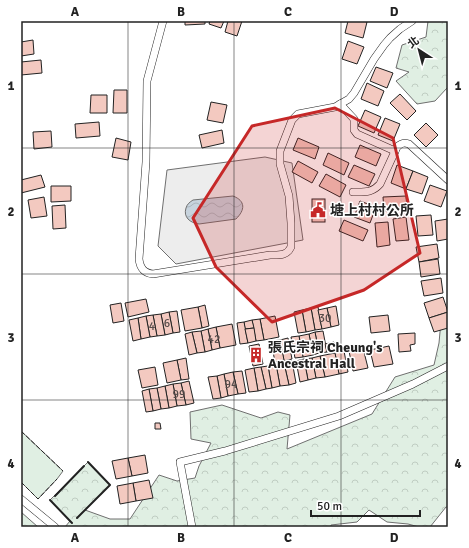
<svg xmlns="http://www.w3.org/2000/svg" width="469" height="548" font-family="Signika,'Noto Sans TC',sans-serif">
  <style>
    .grass { fill: #e0efe3; stroke: #6f6f6f }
    .forest { fill: url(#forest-crowns); stroke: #6f6f6f }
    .parking { fill: #ededed; stroke: #6f6f6f }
    .water { fill: url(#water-waves); stroke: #6f6f6f }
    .building { fill: #f3c9c0; stroke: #222 }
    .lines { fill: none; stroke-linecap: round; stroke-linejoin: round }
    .service-casing { stroke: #222; stroke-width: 8 }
    .service { stroke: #fff; stroke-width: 7 }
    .fence { stroke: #222; stroke-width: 1; stroke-dasharray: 5 2; stroke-linecap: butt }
    .wall { stroke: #222; stroke-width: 2 }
    .marked { fill: #c62828; fill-opacity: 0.2; stroke: #c62828; stroke-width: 3; stroke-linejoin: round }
    .grid { fill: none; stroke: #222; stroke-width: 1; stroke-opacity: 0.55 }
    .labels { text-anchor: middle; stroke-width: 3; stroke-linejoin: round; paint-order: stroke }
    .number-label { font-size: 12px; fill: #564c4a }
    .poi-label { font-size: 14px; font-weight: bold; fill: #222; stroke: #fff; text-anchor: start }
    .neatline { fill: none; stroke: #222; stroke-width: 1.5 }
    .grid-label { font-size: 13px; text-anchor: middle; font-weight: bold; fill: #222 }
  </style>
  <defs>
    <pattern id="forest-crowns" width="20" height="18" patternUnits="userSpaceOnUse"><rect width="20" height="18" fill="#e0efe3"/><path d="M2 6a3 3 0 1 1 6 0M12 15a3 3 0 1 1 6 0" fill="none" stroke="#c0cdc2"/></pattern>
    <pattern id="water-waves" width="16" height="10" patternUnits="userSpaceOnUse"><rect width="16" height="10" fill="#c7d3dd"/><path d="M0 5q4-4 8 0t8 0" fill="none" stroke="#abb5bd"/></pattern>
  </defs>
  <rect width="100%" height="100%" fill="#fff"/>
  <polygon class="grass" points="21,431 63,471 57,479 38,499 21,482"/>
  <g class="forest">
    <polygon points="428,21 448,21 448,88 447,88 435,101 417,104 396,81 409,72 396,68 402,45 426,37"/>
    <polygon points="448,319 448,507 446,507 430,527 419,527 408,524 387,522 369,510 357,522 331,525 331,527 65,527 70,521 50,500 88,462 110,485 85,510 110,519 130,519 159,475 177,481 195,478 199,466 211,443 191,439 190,412 222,405 261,418 278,412 290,415 287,449 372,414 395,377 434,365 439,343 441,321"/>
    <polygon points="21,512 38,527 21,527"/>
  </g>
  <polygon class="parking" points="265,157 292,163 303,240 176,264 158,246 167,170"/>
  <path class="water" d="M233,196C246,201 245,210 236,219L199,224C190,223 183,217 186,208C187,204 190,202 193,200Z"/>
  <g class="building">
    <polygon points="185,21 205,21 205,24 185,25"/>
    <polygon points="210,21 224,21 221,28 209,24"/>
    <polygon points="228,21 242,21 237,36 225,32"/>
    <polygon points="348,21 363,21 367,22 363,38 345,33"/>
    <polygon points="33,40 34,54 21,56 21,42"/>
    <polygon points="348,41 364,47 357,64 342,59"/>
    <polygon points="41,60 42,73 21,75 21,62"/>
    <polygon points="376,67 393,73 387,88 370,81"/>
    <polygon points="367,83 384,91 378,106 361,99"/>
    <polygon points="114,90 127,90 127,113 113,113"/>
    <polygon points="400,94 416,111 407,120 390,103"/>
    <polygon points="91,95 107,95 107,113 90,113"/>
    <polygon points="211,102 227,105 223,123 207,120"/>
    <polygon points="365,110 381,117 374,133 358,126"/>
    <polygon points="385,118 400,124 393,141 378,135"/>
    <polygon points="99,122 100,136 76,138 75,124"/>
    <polygon points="426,123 438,135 426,147 414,135"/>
    <polygon points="222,130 224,143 202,148 199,135"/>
    <polygon points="51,131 52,147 34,149 33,132"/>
    <polygon points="116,138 131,142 128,160 112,157"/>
    <polygon points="298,138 319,147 315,159 293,150"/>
    <polygon points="360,145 381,154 376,166 355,157"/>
    <polygon points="328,153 349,163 344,175 323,165"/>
    <polygon points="298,161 318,172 312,183 292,172"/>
    <polygon points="354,165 375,174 369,186 348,177"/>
    <polygon points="397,165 413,171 406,189 391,183"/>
    <polygon points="413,171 428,177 422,194 406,189"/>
    <polygon points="326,174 346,185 340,197 319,186"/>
    <polygon points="41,175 45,187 21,193 21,180"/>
    <polygon points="430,185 447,191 441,207 424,201"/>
    <polygon points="51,186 71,186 71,201 51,202"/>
    <polygon points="406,196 407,209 384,211 383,197"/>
    <polygon points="44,197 47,216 31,218 28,200"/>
    <rect x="312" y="199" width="13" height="23"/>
    <polygon points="360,201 376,207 370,223 354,217"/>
    <polygon points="65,205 66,228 53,229 52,206"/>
    <polygon points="431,215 433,235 418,236 416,216"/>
    <polygon points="406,217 409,240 396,241 393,219"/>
    <polygon points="448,219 448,239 437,241 435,221"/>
    <polygon points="344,220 368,230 363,241 339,231"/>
    <polygon points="388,222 390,245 377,247 375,223"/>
    <polygon points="437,244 439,258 419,262 416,247"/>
    <polygon points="438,259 440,274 421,277 419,262"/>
    <polygon points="441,278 443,293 424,296 421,281"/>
    <polygon points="443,297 448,312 429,318 424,303"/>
    <polygon points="146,299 149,312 128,317 125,303"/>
    <polygon points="121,303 124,321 113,323 110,305"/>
    <polygon points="205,305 209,326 202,328 198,307"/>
    <polygon points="336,306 339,325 331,327 327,308"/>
    <polygon points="198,307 202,328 185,331 181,310"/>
    <polygon points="318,307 322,329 315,330 311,308"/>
    <polygon points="311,308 315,330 306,332 302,310"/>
    <polygon points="327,308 331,327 322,329 318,310"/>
    <polygon points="302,310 306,332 298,333 294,312"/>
    <polygon points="177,311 180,332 173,333 169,312"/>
    <polygon points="169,312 173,333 165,335 161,314"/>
    <polygon points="448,312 448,328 434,332 429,318"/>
    <polygon points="161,314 165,335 157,336 153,315"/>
    <polygon points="153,315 157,336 150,337 146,316"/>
    <polygon points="388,315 390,331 371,333 369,317"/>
    <polygon points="146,316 150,337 141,339 138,318"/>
    <polygon points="275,316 279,337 264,340 260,319"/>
    <polygon points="138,318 141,339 133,341 129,320"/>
    <polygon points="260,319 264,340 256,341 252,320"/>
    <polygon points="252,320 254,328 245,329 244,322"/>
    <polygon points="244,322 248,343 240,344 237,323"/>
    <polygon points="232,324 236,345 220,348 216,327"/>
    <polygon points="216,327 220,348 212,350 208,329"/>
    <polygon points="254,328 256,341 248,343 245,329"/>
    <polygon points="208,329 212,350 205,352 201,331"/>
    <polygon points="201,331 205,352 197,353 192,332"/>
    <polygon points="323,331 327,352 319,353 315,332"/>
    <polygon points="192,332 197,353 189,355 185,334"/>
    <polygon points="315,332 319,353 313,355 309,334"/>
    <polygon points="415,333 415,344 410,345 411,351 399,352 398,334"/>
    <polygon points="309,334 313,355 303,357 299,336"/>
    <polygon points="299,336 303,357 295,358 291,337"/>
    <polygon points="288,338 292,359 284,361 280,340"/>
    <polygon points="280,340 284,360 275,362 271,341"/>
    <polygon points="334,342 336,350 327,352 325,344"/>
    <polygon points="259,344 263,364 253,366 249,346"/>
    <polygon points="389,346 393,364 374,367 370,350"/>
    <polygon points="363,348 368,368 353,371 349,351"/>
    <polygon points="344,351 348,372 339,374 335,353"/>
    <polygon points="335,353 339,374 325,377 320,356"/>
    <polygon points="320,356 325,377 316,378 312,358"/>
    <polygon points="186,358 189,379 181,380 177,360"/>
    <polygon points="312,358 316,378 308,380 304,359"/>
    <polygon points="304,359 308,380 300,382 296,361"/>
    <polygon points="177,360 181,380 167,383 163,363"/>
    <polygon points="292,361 296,383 289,385 284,363"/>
    <polygon points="284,363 289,385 280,386 276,364"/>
    <polygon points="276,364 280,386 272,388 268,366"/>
    <polygon points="268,366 272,388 266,389 261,367"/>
    <polygon points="155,367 158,385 142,388 138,370"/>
    <polygon points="261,367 266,389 258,391 254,368"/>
    <polygon points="254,368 258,391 249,392 245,370"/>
    <polygon points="242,371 246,393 238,394 233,372"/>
    <polygon points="233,372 238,394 228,396 224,374"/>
    <polygon points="224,374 228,396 221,398 217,376"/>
    <polygon points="217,376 221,398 213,399 208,377"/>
    <polygon points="189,381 194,403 186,405 181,383"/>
    <polygon points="181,383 186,405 177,406 173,384"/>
    <polygon points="173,384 177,406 169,408 165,386"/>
    <polygon points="165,386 169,408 161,409 157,388"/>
    <polygon points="157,388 161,409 153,411 149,389"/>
    <polygon points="149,389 153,411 146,412 142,391"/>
    <polygon points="155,423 160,423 161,429 155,429"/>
    <polygon points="145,455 148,473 132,476 128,458"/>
    <polygon points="128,458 132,476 116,479 112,461"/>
    <polygon points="149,480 153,498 136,501 133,483"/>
    <polygon points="133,483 136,501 120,504 117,486"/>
  </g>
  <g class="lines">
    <g class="service-casing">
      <g id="service">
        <path d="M163,21L147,81L146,162L139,259C140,268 144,273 153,274L270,255C279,255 287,256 291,247V223L289,196L280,164V151L292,120L298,114L335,107L349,99L354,93L374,59L384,45L390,38L400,29L412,21"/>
        <polyline points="340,104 354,119 354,130 357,134 395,151"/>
        <path d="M353,192C365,192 372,193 380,184L397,147C401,143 404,142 409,144L448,180"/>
        <polyline points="21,499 55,527"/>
        <polyline points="192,527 180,462 225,451 339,416 413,384 448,366"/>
      </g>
    </g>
    <use href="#service" class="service"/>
    <g class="fence">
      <polyline points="21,431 63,471"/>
      <polyline points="21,482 38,499 57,479"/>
    </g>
    <g class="wall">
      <polyline points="55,496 84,466"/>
      <polyline points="50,500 72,523"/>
      <polyline points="77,518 110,485 88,462"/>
    </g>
  </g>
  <path class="marked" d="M335,108L393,138L420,253L364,290L272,322L216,267L193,218L252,126Z"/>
  <path class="grid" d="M128,21V527M234,21V527M341,21V527M21,148H448M21,274H448M21,400H448"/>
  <defs>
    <g id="civic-bare" transform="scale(1.2)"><path d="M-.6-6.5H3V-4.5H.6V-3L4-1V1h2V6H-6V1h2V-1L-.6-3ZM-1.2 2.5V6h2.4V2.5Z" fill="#c62828" stroke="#fff" stroke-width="2.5" paint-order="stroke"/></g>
    <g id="building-bare" transform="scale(1.2)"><path d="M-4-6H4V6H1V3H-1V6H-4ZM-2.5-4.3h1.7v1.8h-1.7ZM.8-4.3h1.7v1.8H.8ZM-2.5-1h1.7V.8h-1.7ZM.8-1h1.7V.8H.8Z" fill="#c62828" stroke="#fff" stroke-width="2.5" paint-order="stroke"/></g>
  </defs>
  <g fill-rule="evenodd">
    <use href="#civic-bare" x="318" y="210"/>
    <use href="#building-bare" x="256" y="355"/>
  </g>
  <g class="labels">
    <g class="number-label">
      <text x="325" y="322">30</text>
      <text x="167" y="327">6</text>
      <text x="152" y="330">4</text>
      <text x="214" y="343">42</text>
      <text x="231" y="388">94</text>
      <text x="179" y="398">99</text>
    </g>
    <g class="poi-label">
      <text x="330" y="215">塘上村村公所</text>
      <text x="268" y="352">張氏宗祠 Cheung's<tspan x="268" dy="16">Ancestral Hall</tspan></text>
    </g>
  </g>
  <rect width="469" height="548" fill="none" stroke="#ffffff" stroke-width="44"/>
  <g transform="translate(419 50) rotate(324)" stroke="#ffffff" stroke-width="3" paint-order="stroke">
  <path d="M0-3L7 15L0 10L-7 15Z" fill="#222222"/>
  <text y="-6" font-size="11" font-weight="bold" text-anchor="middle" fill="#222222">北</text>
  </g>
  <path d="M311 510v6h109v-6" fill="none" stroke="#222222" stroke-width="2"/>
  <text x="317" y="510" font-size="12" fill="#222222" stroke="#ffffff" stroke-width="3" paint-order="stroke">50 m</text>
  <rect x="22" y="22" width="425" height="504" class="neatline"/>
  <g class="grid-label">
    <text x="75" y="16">A</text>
    <text x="181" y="16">B</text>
    <text x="288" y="16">C</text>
    <text x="394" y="16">D</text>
    <text x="11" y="90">1</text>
    <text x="458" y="90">1</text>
    <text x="11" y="216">2</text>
    <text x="458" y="216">2</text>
    <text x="11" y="342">3</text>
    <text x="458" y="342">3</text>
    <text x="11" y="468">4</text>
    <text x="458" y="468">4</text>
    <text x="75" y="542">A</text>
    <text x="181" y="542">B</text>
    <text x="288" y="542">C</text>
    <text x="394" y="542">D</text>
  </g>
</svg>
